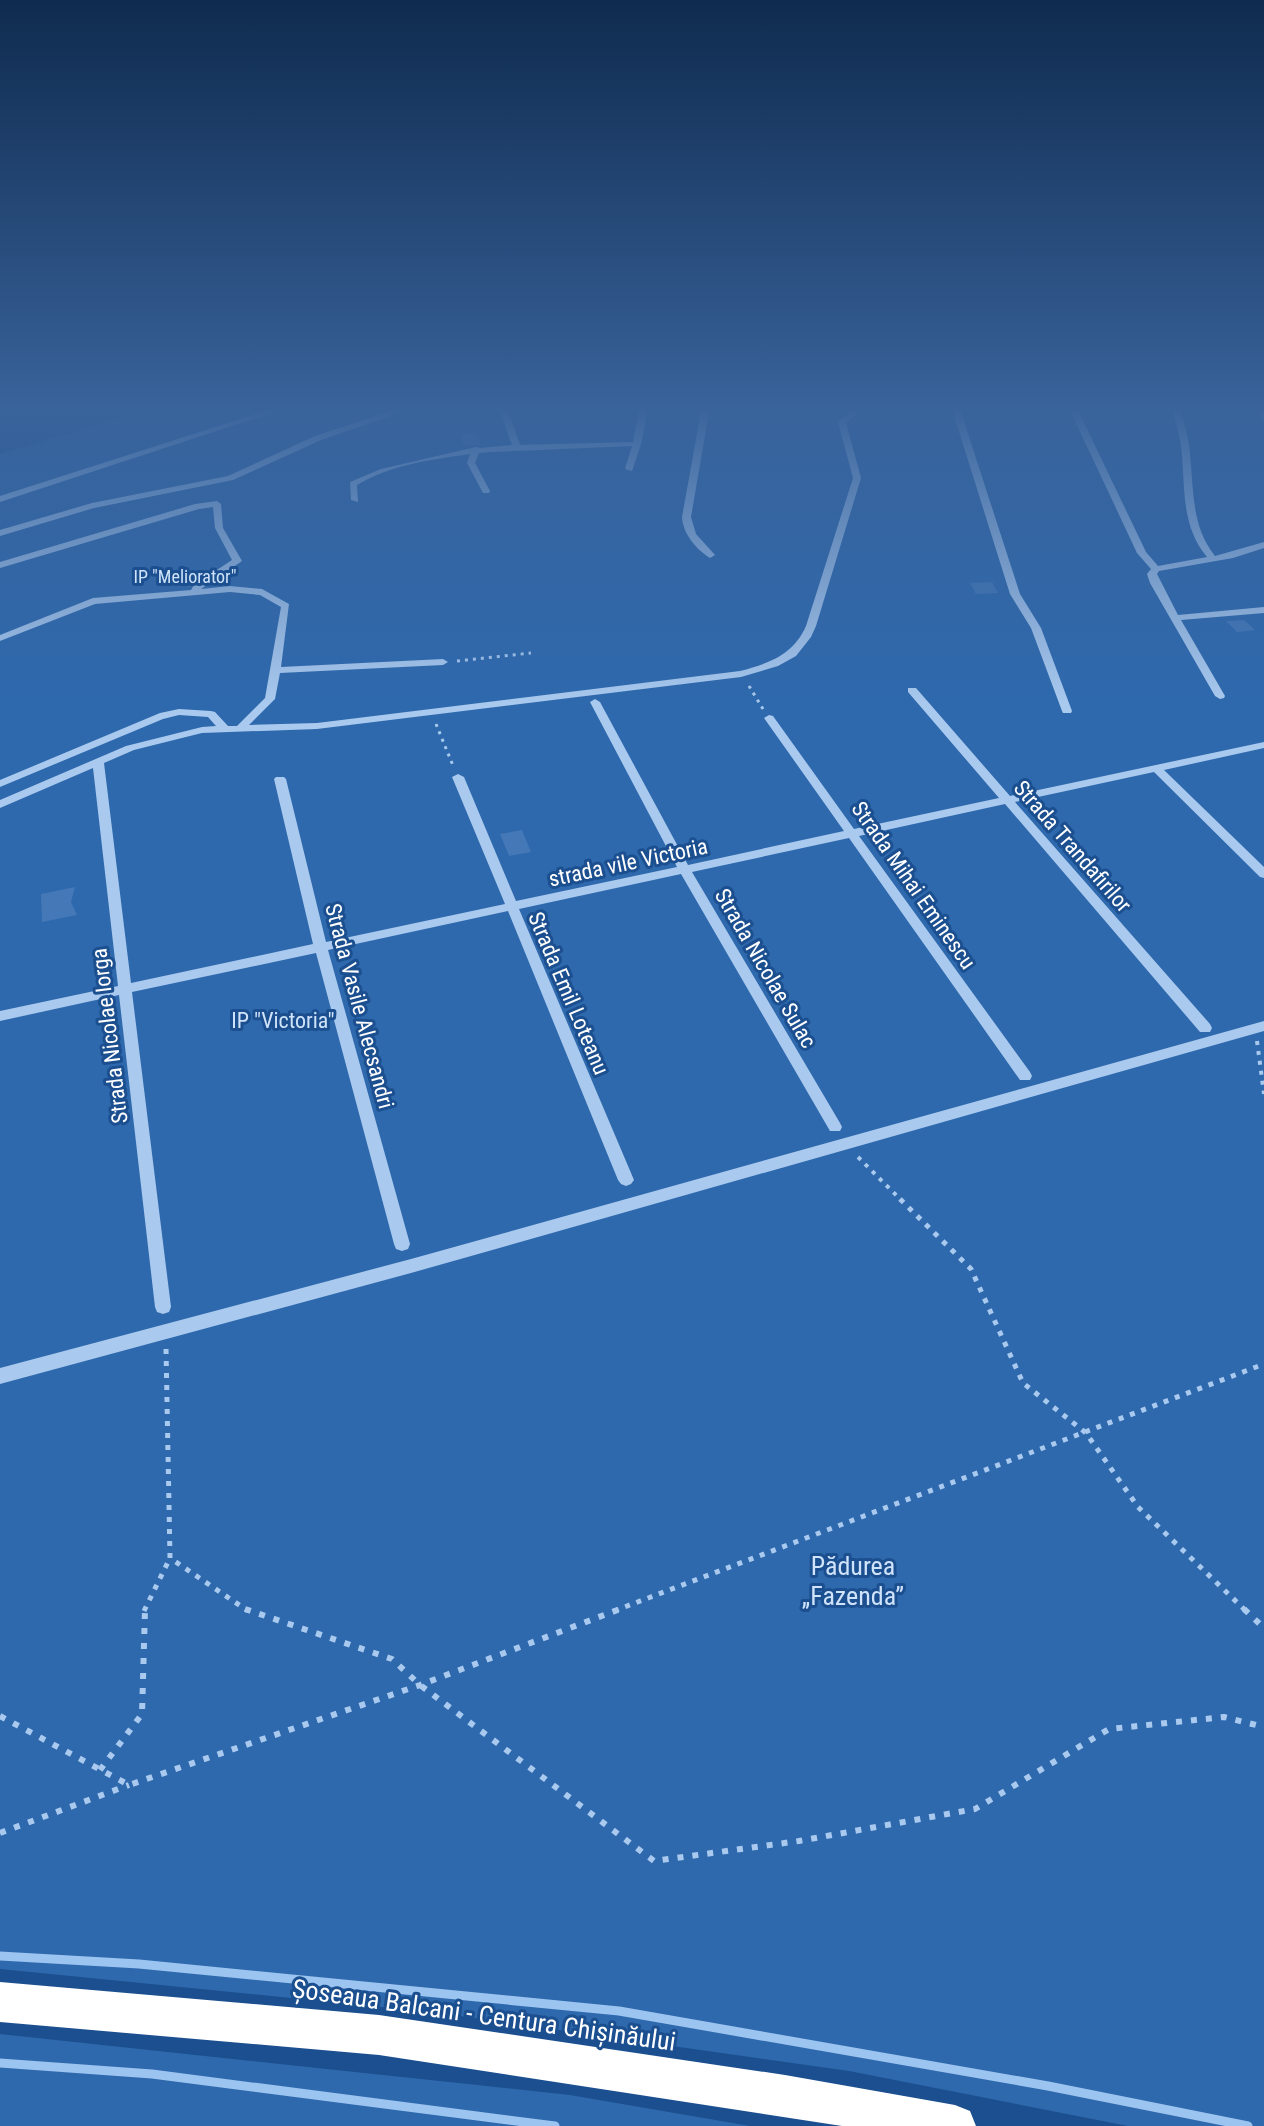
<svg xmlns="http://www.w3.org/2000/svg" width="1264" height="2126" font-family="'Roboto Condensed',sans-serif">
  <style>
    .green { fill: #2e69ad }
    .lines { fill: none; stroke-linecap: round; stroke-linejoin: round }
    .stream { stroke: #9cc4f0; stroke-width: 9 }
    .building { fill: #4478b7 }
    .path-far3 { stroke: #a9c9ee; stroke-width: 3; stroke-dasharray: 3 5; stroke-linecap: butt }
    .path-far2 { stroke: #a9c9ee; stroke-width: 4; stroke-dasharray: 4 6; stroke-linecap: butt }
    .path-far1 { stroke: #a9c9ee; stroke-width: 5; stroke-dasharray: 5 7; stroke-linecap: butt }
    .path { stroke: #a9c9ee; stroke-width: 6; stroke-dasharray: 6 9; stroke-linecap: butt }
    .minor { fill: #a9c9ee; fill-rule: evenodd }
    .highway { fill: #fff; fill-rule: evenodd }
    .labels { text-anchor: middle; stroke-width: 6; stroke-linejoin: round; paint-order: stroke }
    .far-park-label { font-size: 18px; fill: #cfe3fa; stroke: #1b4f8f }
    .street-label { font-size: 22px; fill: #fff; stroke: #1b4f8f }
    .park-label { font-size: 22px; fill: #cfe3fa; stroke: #1b4f8f }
    .near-park-label { font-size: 26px; fill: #cfe3fa; stroke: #1b4f8f }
    .near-street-label { font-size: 26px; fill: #fff; stroke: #1b4f8f }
  </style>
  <rect width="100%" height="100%" fill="#1b4f8f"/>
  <g class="green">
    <polygon points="160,406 1264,406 1264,2126 1128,2126 849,2071 432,2012 0,1969 0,454"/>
    <polygon points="0,2034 570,2095 750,2126 0,2126"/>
  </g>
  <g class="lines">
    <g class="stream">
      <polyline points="0,1956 139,1964 619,2011 1048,2086 1248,2126"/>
      <polyline points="0,2063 152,2074 555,2126"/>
    </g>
  </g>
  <g class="building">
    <polygon points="472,433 479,435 480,445 463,446 461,434"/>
    <polygon points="992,582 998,593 976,594 970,583"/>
    <polygon points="1244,620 1255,630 1237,632 1226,621"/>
    <polygon points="522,830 531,852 509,856 500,834"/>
    <polygon points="75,887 71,902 77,915 42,922 41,894"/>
  </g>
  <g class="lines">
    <g class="path-far3">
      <polyline points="457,661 531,653"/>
      <polyline points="749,686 763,709"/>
      <polyline points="436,724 454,768"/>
    </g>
    <g class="path-far2">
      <polyline points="1257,1041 1264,1094"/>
      <polyline points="858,1157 902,1201"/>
    </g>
    <g class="path-far1">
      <polyline points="900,1199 971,1269 1023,1383 1086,1433 1138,1507 1246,1611"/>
      <polyline points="166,1349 170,1558 248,1611"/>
      <polyline points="144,1611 170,1558"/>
      <polyline points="614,1611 1264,1364"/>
    </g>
    <g class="path">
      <polyline points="245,1609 392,1659 420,1685 654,1861 799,1841 975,1809 1109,1729 1224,1717 1264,1727"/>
      <polyline points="1244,1609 1264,1628"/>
      <polyline points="0,1716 129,1785 420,1685 620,1609"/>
      <polyline points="100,1770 142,1714 145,1609"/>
      <polyline points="0,1833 129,1785"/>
    </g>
    <g class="minor">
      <polygon points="281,406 293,406 0,502 0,496"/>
      <polygon points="407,406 419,406 321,440 233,480 94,508 0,536 0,530 92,503 228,476 315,436"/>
      <path d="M495,406H503L509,413L520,445L633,442L640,406H648L641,444L632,471L625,469L632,446L490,452L479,453L475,463L490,491L489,493H483L467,463L470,454C434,459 389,465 357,485L358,502L351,500L350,482L381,469L476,447L480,448L512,445L501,414Z"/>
      <path d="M702,406H710L691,517L696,534L715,555L710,558C696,549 683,534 682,517Z"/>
      <path d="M857,406H866L846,423L861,478L816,626L811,637L796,656L778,666L741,677L317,729L202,733L134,750L104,763L131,983L313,944L274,779L276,777H284L286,779L326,942L505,904L452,777L458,774L464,777L516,901L677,867L590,702L595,699L600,702L688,865L844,831L764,718L769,715L773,716L854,829L999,798L908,692V688H916L1010,796L1264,742V748L1164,770L1264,867V878L1260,877L1154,772L1015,802L1210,1024L1212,1028L1210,1032H1200L1005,804L859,836L1030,1072L1032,1076L1030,1080H1020L849,838L692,872L840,1123L842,1127L840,1131H830L681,874L519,909L634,1180L631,1184L626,1186L621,1184L618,1180L508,911L328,950L410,1244L408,1249L402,1251L396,1249L394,1244L316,953L132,992L171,1307L169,1312L163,1314L157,1312L155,1307L119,995L0,1021V1011L118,986L93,768L0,808V800L126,746L202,727L216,726L208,717L179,715L163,719L0,787V780L160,713L179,709L211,711L215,712L228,726H237L265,698L281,607L260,595L230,592L95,604L0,641V635L93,598L191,590L194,585L232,560L215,528L213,507L199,509L0,568V562L195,504L217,501L221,504L223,528L242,561L201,589L230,586L262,589L289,604L281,667L443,659L448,662L443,665L280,673L275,699L249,725L317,723L740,671C770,663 793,655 806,626L853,478L838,422Z"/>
      <polygon points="951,406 959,406 1020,594 1041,628 1072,711 1071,713 1063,713 1062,711 1031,628 1010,594"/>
      <path d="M1068,406H1076L1146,552L1158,566L1207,557C1182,527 1185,492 1182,455C1181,438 1176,422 1171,406H1179C1184,422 1189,438 1190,455C1194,491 1191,526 1215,556L1264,542V548L1233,558L1159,571L1157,574L1178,615L1264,607V613L1181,620L1225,696L1224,698L1220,699L1215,696L1150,583L1147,574L1151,569L1137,553Z"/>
      <polygon points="1252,406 1260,406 1264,412 1264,420"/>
      <polygon points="1264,1021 1264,1031 411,1273 0,1384 0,1368 411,1259"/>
    </g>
    <polygon class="highway" points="0,1982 379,2015 785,2075 955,2105 970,2111 976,2126 842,2126 379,2055 0,2022"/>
  </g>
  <linearGradient id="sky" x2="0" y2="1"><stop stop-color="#0f2b4f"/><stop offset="0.58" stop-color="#39639b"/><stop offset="1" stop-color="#39639b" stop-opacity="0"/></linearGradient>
  <rect width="1264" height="704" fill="url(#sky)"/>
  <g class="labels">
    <g class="far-park-label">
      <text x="185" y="583">IP "Meliorator"</text>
    </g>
    <g class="street-label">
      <text transform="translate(1073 846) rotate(49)" y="8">Strada Trandafirilor</text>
      <text transform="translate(628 862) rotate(-12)" y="8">strada vile Victoria</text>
      <text transform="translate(914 885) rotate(55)" y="8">Strada Mihai Eminescu</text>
      <text transform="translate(766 968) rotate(60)" y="8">Strada Nicolae Sulac</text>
      <text transform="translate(569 993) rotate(67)" y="8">Strada Emil Loteanu</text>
      <text transform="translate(360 1006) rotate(75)" y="8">Strada Vasile Alecsandri</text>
      <text transform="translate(109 1036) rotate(-97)" y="8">Strada Nicolae Iorga</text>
    </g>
    <g class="park-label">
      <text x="283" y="1028">IP "Victoria"</text>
    </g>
    <g class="near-park-label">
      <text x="853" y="1575">Pădurea<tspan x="853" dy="30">„Fazenda”</tspan></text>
    </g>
    <g class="near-street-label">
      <text transform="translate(484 2015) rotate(8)" y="9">Șoseaua Balcani - Centura Chișinăului</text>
    </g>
  </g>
</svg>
